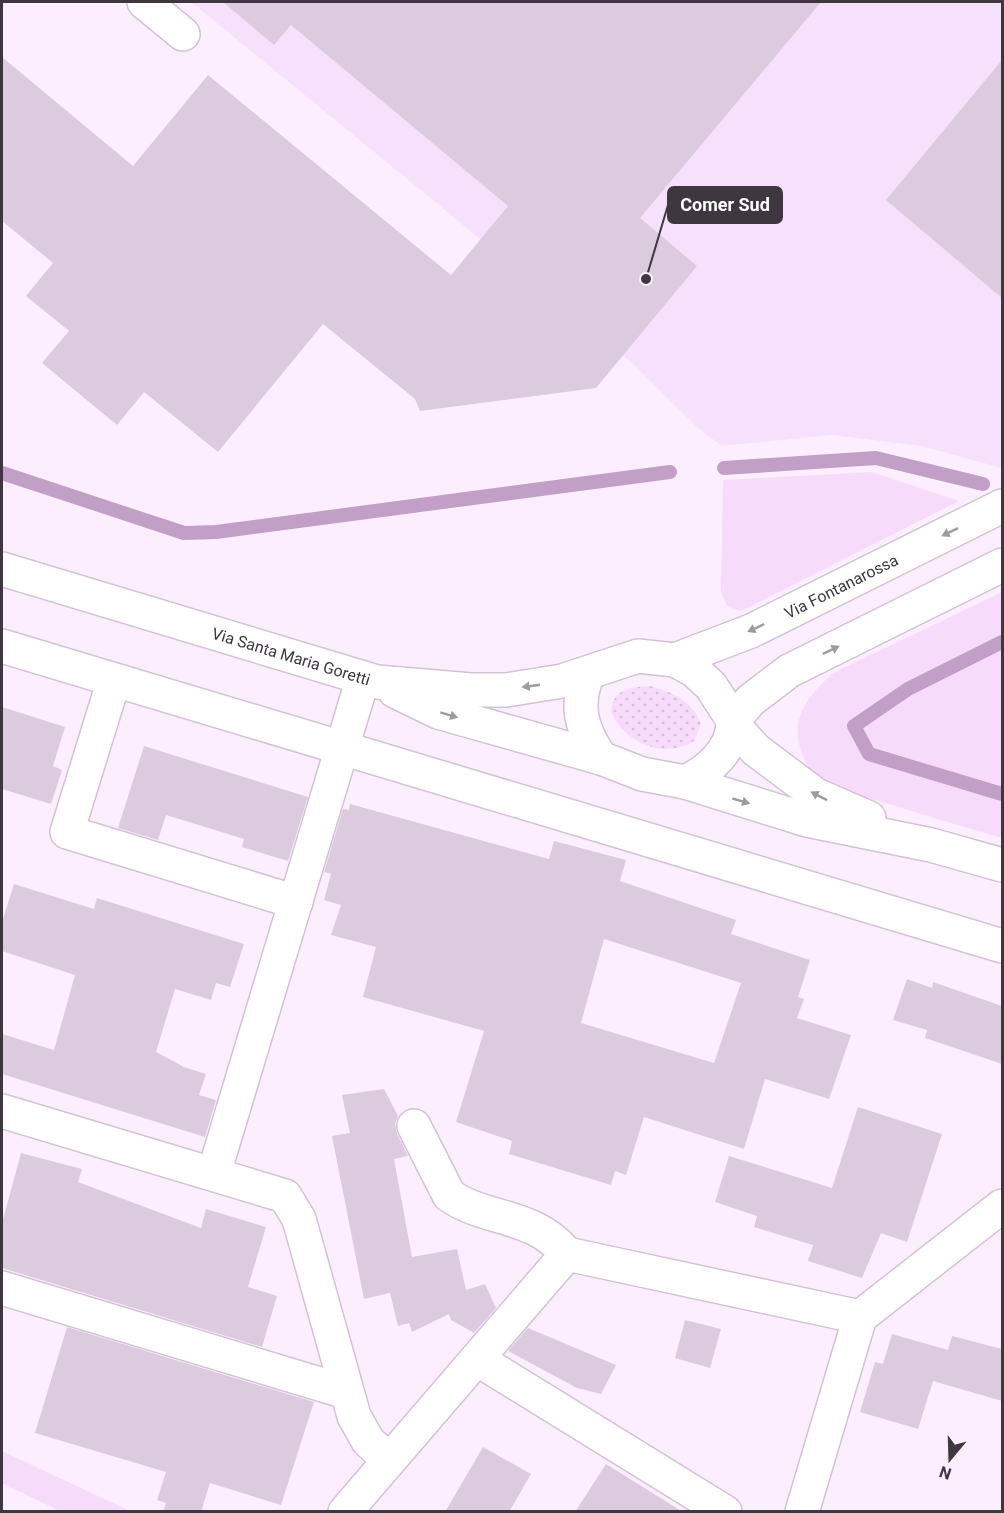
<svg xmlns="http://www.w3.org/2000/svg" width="1004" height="1513" font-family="Roboto,sans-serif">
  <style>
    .built { fill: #f7e0fb }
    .grass { fill: #f6dbfb }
    .garden { fill: url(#garden-dots) }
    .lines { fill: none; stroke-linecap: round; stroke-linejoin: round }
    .stream { stroke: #c19fc7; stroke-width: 14 }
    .building { fill: #dccbdf; fill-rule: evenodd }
    .minor-casing { stroke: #d3c2d6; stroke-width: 36 }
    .primary-casing { stroke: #d3c2d6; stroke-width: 36 }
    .minor { stroke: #fff; stroke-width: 33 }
    .primary { stroke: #fff; stroke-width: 33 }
    .oneway { fill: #9e9b9f }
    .labels { text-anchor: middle; stroke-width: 4.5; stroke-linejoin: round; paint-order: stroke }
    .street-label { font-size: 16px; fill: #3e373f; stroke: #fceeff }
    .leader { fill: none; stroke: #3e373f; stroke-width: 2 }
    .callout-dot { fill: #3e373f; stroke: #fceeff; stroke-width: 2 }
    .callout { fill: #3e373f; stroke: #3e373f; stroke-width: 2 }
    .callout-label { font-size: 18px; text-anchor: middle; font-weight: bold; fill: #fff }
  </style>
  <defs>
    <pattern id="garden-dots" width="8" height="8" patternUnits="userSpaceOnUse" patternTransform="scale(1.5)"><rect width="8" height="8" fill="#f6dbfb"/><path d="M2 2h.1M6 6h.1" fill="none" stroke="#d4bdd8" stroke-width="1.8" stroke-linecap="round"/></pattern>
  </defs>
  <rect width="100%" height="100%" fill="#fceeff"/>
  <polygon class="built" points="191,2 1002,2 1002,468 921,446 832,435 722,446 699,429 634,365"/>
  <g class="grass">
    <polygon points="872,472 959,501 741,611 727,606 721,592 723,480"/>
    <path d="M1002,592V838C961,826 920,814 879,801C863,797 831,790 818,779C812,773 806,764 803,756C788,720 807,697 833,673Z"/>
    <polygon points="2,1451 130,1511 60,1511 2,1483"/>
  </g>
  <path class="garden" d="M651,686C673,692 693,702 701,724L694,741C664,760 624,743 611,711C613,688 632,687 651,686Z"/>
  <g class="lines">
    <g class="stream">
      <polyline points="724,468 876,458 983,484"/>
      <polyline points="2,473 184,533 216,532 670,472"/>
      <polyline points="1002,642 908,689 854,726 869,754 1002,794"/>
    </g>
  </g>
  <g class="building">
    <polygon points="223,2 821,2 640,218 697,266 596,388 420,411 415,399 323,324 218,452 144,392 117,425 42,363 69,331 26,296 53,263 2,221 2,57 133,166 208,75 451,275 508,206 291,25 274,45"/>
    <polygon points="1002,60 1002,298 886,200"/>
    <polygon points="2,707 65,727 53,766 62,770 51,804 2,789"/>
    <polygon points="144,746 308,797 288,861 242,847 244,839 166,815 158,840 118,828"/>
    <path d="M350,804L549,859L554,841L626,860L620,881L736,920L731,934L810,960L798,997L804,999L797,1018L851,1035L829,1099L765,1079L744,1149L644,1117L626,1175L615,1171L611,1185L509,1154L512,1141L456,1122L484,1031L363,997L376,947L331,935L341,905L324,900L331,874L324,872L343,809L349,810ZM604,939L741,983L714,1063L581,1023Z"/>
    <polygon points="14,884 94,909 97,898 244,944 230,987 216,983 211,1000 175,989 156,1052 184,1067 206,1074 199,1095 216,1100 205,1137 2,1074 2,1034 54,1050 75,975 2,951 2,922"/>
    <polygon points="907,979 932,988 933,982 1002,1006 1002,1064 925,1038 927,1030 893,1020"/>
    <polygon points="384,1089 398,1116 395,1124 397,1134 408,1156 394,1159 412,1257 457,1249 466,1290 485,1284 496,1308 474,1333 451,1320 449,1314 412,1332 409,1323 398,1326 390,1293 364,1299 332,1136 350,1133 342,1095"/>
    <polygon points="858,1107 942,1134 907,1242 881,1233 862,1278 808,1261 813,1245 754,1227 757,1216 715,1202 729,1156 832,1188"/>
    <polygon points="21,1153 82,1169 78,1182 201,1228 206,1209 266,1227 248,1287 277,1296 262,1347 2,1268 2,1223"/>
    <polygon points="685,1320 721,1329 710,1368 675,1358"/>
    <polygon points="67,1327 314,1402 281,1505 210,1483 201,1512 163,1512 166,1503 157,1500 166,1472 35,1433"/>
    <polygon points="528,1328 616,1365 601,1394 577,1388 508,1351"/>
    <polygon points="892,1334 948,1350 952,1336 1002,1349 1002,1401 933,1381 918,1429 860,1412 875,1362 883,1364"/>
    <polygon points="483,1447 531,1474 509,1512 445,1512"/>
    <polygon points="606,1464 683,1512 575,1512"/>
  </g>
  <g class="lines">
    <g class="minor-casing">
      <g id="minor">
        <polyline points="144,2 183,34"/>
        <polyline points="2,646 1002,946"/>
        <path id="s1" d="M675,660L751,631L1002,506"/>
        <polyline points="114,680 67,832 296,902"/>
        <polyline points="733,720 751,700 789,671 1002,565"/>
        <polyline points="2,1111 285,1196 299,1219 354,1416 368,1441 389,1460"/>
        <path d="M414,1126L449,1195C485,1221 534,1213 567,1254L860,1317"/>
        <polyline points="214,1173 363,678"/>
        <polyline points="2,1288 346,1392"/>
        <polyline points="477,1359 725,1512"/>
        <polyline points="345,1512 567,1254"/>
        <polyline points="802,1512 860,1317 1002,1206"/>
      </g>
    </g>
    <g class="primary-casing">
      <g id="primary">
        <path id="s2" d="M2,569L377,682L471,690H506L562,681L638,656L675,660L695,671L711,686L733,720C734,749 709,771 685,782"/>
        <path d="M588,674C574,706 582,731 601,758"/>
        <polyline points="395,691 438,712 601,758 642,774 685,782 807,820 931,845 1002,865"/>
        <polyline points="733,725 756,750 816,795 869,818"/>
      </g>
    </g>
    <use href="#minor" class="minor"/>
    <use href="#primary" class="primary"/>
  </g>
  <defs><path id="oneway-solid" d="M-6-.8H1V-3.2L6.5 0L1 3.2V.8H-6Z" transform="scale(1.5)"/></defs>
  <g class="oneway">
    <use href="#oneway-solid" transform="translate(950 532) rotate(154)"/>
    <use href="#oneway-solid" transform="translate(756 628) rotate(155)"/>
    <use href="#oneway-solid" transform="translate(831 650) rotate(-26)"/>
    <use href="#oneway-solid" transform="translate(531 686) rotate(172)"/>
    <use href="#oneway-solid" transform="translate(449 715) rotate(17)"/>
    <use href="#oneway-solid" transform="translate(819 796) rotate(-153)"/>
    <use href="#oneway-solid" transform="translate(741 801) rotate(16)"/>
  </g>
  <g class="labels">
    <g class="street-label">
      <text dy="6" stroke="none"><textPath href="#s1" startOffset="182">Via Fontanarossa</textPath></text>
      <text dy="6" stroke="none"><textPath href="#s2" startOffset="302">Via Santa Maria Goretti</textPath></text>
    </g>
  </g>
  <path class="leader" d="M646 279L668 205"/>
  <circle class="callout-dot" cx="646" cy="279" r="6"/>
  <rect class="callout" x="668" y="187" width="114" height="36" rx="6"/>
  <g class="callout-label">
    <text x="725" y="211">Comer Sud</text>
  </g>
  <rect width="1004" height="1513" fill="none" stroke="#3e373f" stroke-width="6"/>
  <g transform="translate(950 1459) rotate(199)" stroke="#fceeff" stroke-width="4.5" paint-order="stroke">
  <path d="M0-4.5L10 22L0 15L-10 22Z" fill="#3e373f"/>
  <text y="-9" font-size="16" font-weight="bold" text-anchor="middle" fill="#3e373f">N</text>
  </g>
</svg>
